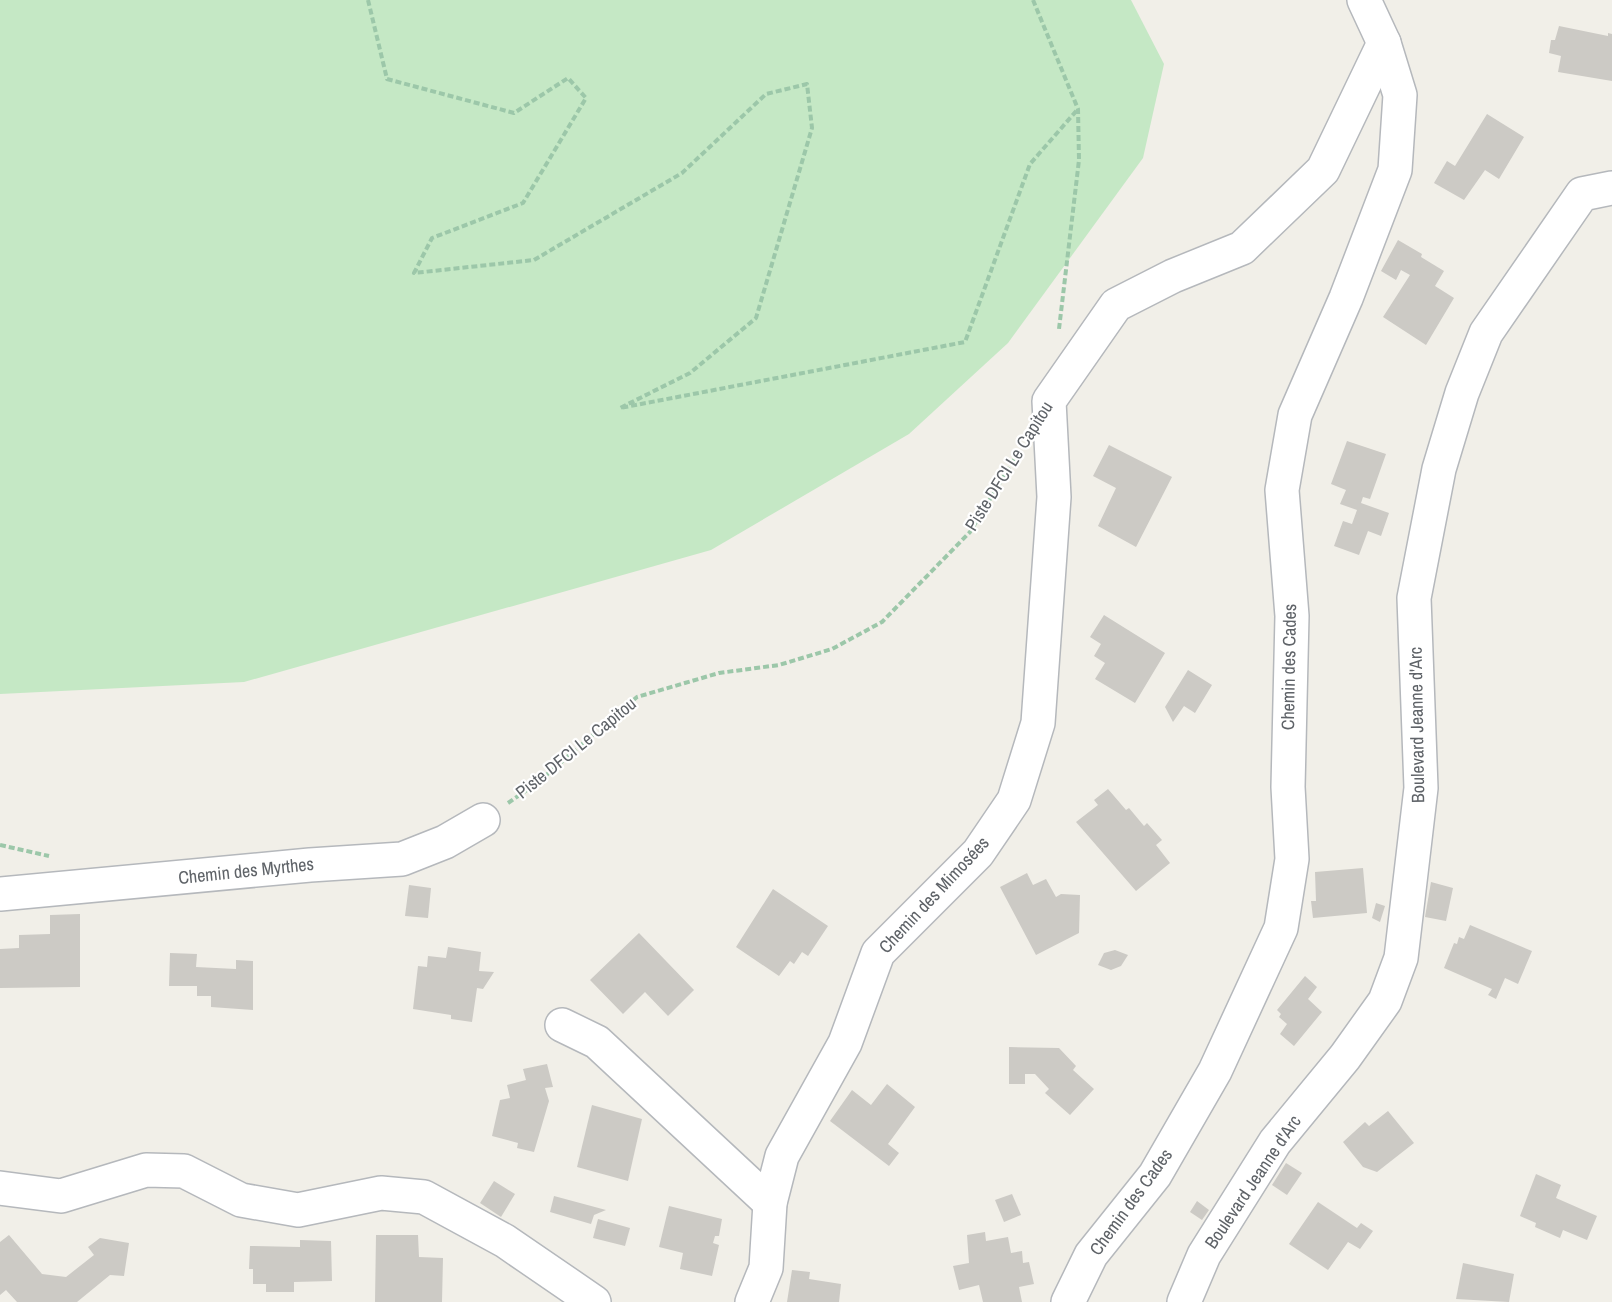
<svg xmlns="http://www.w3.org/2000/svg" width="1612" height="1302" font-family="'Archivo Narrow',sans-serif">
  <style>
    .green { fill: #c5e8c5 }
    .building { fill: #cccac5 }
    .lines { fill: none; stroke-linecap: round; stroke-linejoin: round }
    .minor-casing { stroke: #b5b8bc; stroke-width: 36 }
    .path { stroke: #9cc7a9; stroke-width: 4; stroke-dasharray: 6 3; stroke-linecap: butt }
    .minor { stroke: #fff; stroke-width: 33 }
    .labels { text-anchor: middle; stroke-width: 4.5; stroke-linejoin: round; paint-order: stroke }
    .street-label { font-size: 18px; fill: #5f6368; stroke: #fff }
  </style>
  <rect width="100%" height="100%" fill="#f1efe8"/>
  <polygon class="green" points="0,0 1131,0 1164,64 1143,158 1008,343 909,434 711,550 244,682 0,694"/>
  <g class="building">
    <polygon points="1559,26 1608,36 1608,33 1612,34 1612,81 1558,72 1561,56 1549,53 1551,40 1555,40"/>
    <polygon points="1487,114 1524,137 1499,179 1485,170 1464,200 1434,183 1447,161 1455,166"/>
    <polygon points="1398,240 1422,254 1421,257 1444,271 1435,286 1454,298 1426,345 1383,317 1410,275 1401,270 1396,280 1381,271"/>
    <polygon points="1347,441 1386,454 1370,499 1363,497 1361,503 1389,513 1381,536 1368,531 1359,555 1334,546 1343,521 1352,524 1357,510 1340,504 1346,490 1331,484"/>
    <polygon points="1109,445 1172,477 1136,547 1098,526 1116,488 1093,476"/>
    <polygon points="1104,615 1165,653 1135,703 1095,679 1105,663 1094,656 1101,644 1090,637"/>
    <polygon points="1188,670 1212,685 1195,713 1184,706 1173,722 1165,707"/>
    <polygon points="1108,789 1126,810 1129,808 1144,826 1147,823 1162,840 1156,845 1170,863 1136,891 1076,822 1098,805 1094,800"/>
    <polygon points="1363,868 1367,913 1313,918 1311,901 1316,901 1315,872"/>
    <polygon points="1027,873 1033,885 1046,879 1056,897 1061,894 1080,895 1079,933 1036,955 1000,887"/>
    <polygon points="1431,882 1453,888 1446,921 1425,917"/>
    <polygon points="409,885 431,888 428,918 405,916"/>
    <polygon points="773,889 828,926 808,956 802,952 794,964 790,961 779,976 736,947"/>
    <polygon points="1376,903 1385,906 1380,922 1372,918"/>
    <polygon points="80,914 80,987 0,988 0,949 19,948 19,935 50,934 50,915"/>
    <polygon points="1470,925 1532,951 1518,984 1505,978 1496,999 1488,995 1492,989 1444,968 1454,943 1457,944 1459,937 1464,939"/>
    <polygon points="639,933 694,990 668,1016 645,992 623,1014 590,980"/>
    <polygon points="448,947 481,952 479,971 494,972 483,989 477,988 472,1022 451,1019 451,1015 413,1009 418,966 427,967 428,956 446,958"/>
    <polygon points="1115,950 1128,955 1121,966 1111,970 1098,965 1104,953"/>
    <polygon points="170,953 197,954 196,967 236,969 236,960 253,961 253,1010 211,1007 211,996 197,996 197,986 169,986"/>
    <polygon points="1305,976 1317,987 1308,999 1322,1012 1294,1046 1280,1034 1287,1024 1279,1017 1281,1014 1277,1010"/>
    <polygon points="1009,1047 1059,1048 1076,1066 1073,1070 1094,1089 1070,1115 1045,1093 1049,1089 1035,1074 1025,1074 1025,1084 1009,1084"/>
    <polygon points="547,1064 553,1087 545,1088 549,1101 534,1152 517,1148 518,1143 492,1136 500,1100 510,1098 507,1085 526,1080 523,1069"/>
    <polygon points="887,1084 915,1107 888,1144 899,1153 889,1166 830,1121 852,1090 871,1105"/>
    <polygon points="592,1105 642,1119 628,1181 577,1167"/>
    <polygon points="1388,1111 1414,1143 1377,1172 1363,1167 1343,1142 1365,1122 1369,1126"/>
    <polygon points="1286,1163 1302,1173 1287,1195 1272,1185"/>
    <polygon points="1536,1174 1561,1185 1556,1198 1597,1216 1587,1240 1563,1230 1560,1238 1535,1227 1536,1223 1520,1216"/>
    <polygon points="494,1181 515,1194 501,1217 480,1203"/>
    <polygon points="1012,1194 1021,1215 1004,1222 995,1200"/>
    <polygon points="554,1196 606,1210 594,1215 591,1224 550,1212"/>
    <polygon points="1197,1201 1209,1210 1202,1220 1190,1212"/>
    <polygon points="1318,1202 1357,1228 1361,1223 1373,1231 1360,1249 1348,1242 1328,1270 1289,1244"/>
    <polygon points="669,1206 722,1219 719,1236 715,1236 713,1243 719,1245 712,1276 680,1269 683,1253 659,1247"/>
    <polygon points="598,1219 630,1228 625,1246 593,1238"/>
    <polygon points="985,1232 986,1241 1008,1237 1011,1253 1022,1251 1023,1263 1029,1262 1034,1284 1019,1287 1022,1302 983,1302 979,1285 959,1290 953,1266 969,1263 967,1235"/>
    <polygon points="9,1235 42,1274 66,1277 94,1255 88,1247 100,1238 129,1243 124,1276 110,1275 77,1302 17,1302 6,1290 0,1295 0,1242"/>
    <polygon points="376,1235 418,1235 419,1257 443,1258 442,1302 375,1302"/>
    <polygon points="300,1240 331,1241 332,1281 294,1282 294,1292 266,1292 266,1284 253,1284 253,1269 249,1269 250,1246 300,1247"/>
    <polygon points="1463,1263 1514,1274 1509,1302 1456,1299"/>
    <polygon points="792,1270 810,1272 809,1279 841,1284 839,1302 787,1302"/>
  </g>
  <g class="lines">
    <g class="minor-casing">
      <g id="minor">
        <polyline points="0,894 310,865 402,859 445,842 483,820"/>
        <polyline points="562,1025 597,1042 770,1203"/>
        <polyline points="0,1188 61,1196 146,1170 184,1171 241,1200 298,1210 381,1193 424,1197 505,1241 594,1302"/>
        <polyline points="752,1302 766,1268 770,1203 782,1156 845,1043 878,953 978,853 1014,800 1038,723 1054,497 1049,401 1116,305 1173,276 1242,248 1323,170 1384,43"/>
        <polyline points="1068,1302 1091,1255 1155,1175 1215,1071 1281,928 1292,859 1288,787 1292,616 1282,490 1295,415 1346,298 1395,170 1400,95 1384,43 1364,0"/>
        <polyline points="1184,1302 1204,1255 1275,1142 1345,1057 1385,1001 1401,958 1421,788 1414,598 1439,469 1462,393 1486,333 1582,194 1612,188"/>
      </g>
    </g>
    <g class="path">
      <polyline points="368,0 387,79 514,113 568,78 586,98 523,203 432,238 414,273 534,260 682,173 766,94 807,84 812,128 756,318 690,373 620,408 965,342 1030,164 1078,109"/>
      <polyline points="1033,0 1078,109 1079,160 1059,329"/>
      <polyline points="508,803 537,783 637,697 719,673 779,665 832,649 882,622 970,532 1018,453"/>
      <polyline points="0,845 49,856"/>
    </g>
    <use href="#minor" class="minor"/>
  </g>
  <g class="labels">
    <g class="street-label">
      <text transform="translate(1009 466) rotate(-58)" y="6">Piste DFCI Le Capitou</text>
      <text transform="translate(1289 667) rotate(-89)" y="6">Chemin des Cades</text>
      <text transform="translate(1417 725) rotate(-91)" y="6">Boulevard Jeanne d'Arc</text>
      <text transform="translate(576 748) rotate(-39)" y="6">Piste DFCI Le Capitou</text>
      <text transform="translate(246 871) rotate(-6)" y="6">Chemin des Myrthes</text>
      <text transform="translate(934 895) rotate(-47)" y="6">Chemin des Mimosées</text>
      <text transform="translate(1253 1182) rotate(-56)" y="6">Boulevard Jeanne d'Arc</text>
      <text transform="translate(1131 1202) rotate(-54)" y="6">Chemin des Cades</text>
    </g>
  </g>
</svg>
